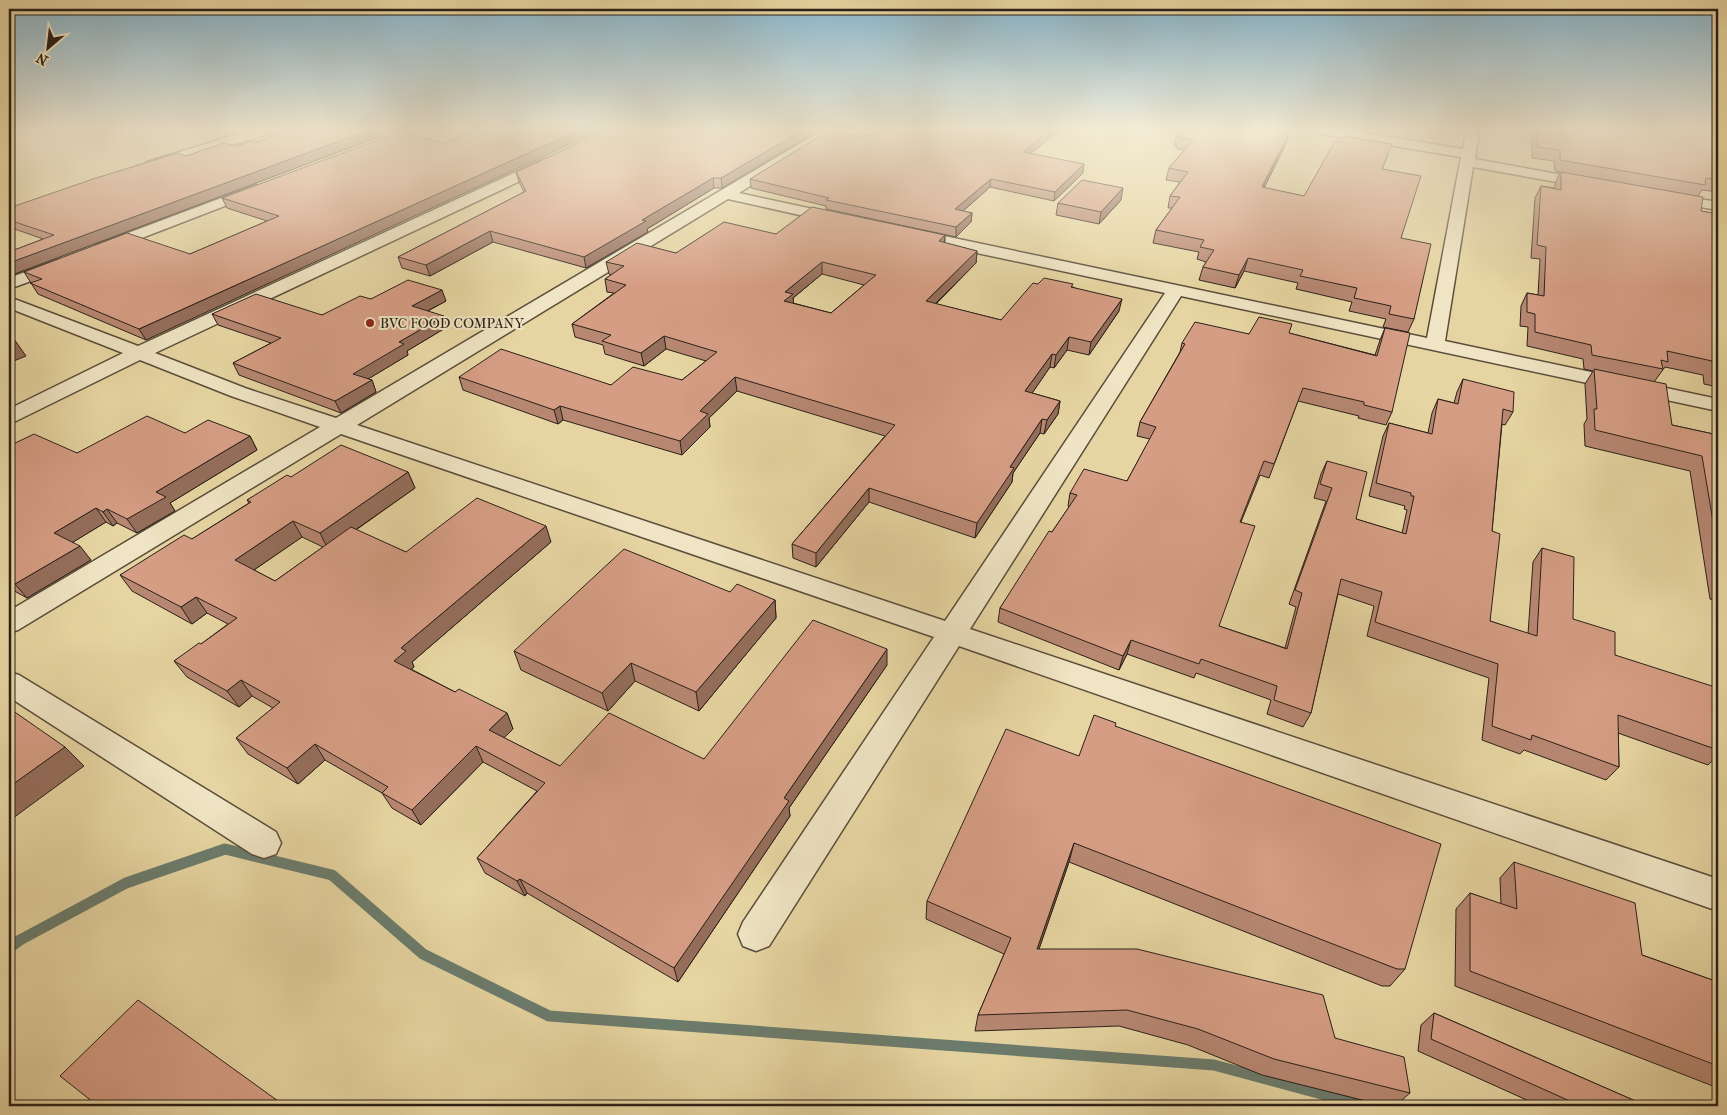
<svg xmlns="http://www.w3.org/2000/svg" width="1727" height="1115" font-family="'IM FELL French Canon',serif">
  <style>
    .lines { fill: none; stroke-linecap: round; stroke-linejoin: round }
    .stream { stroke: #6b7c6d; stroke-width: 11 }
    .minor-casing { stroke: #5a4d3a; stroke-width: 3 }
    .minor { fill: #efe4c3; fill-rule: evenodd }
    .wall { fill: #b78772; stroke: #2b2018; fill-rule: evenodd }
    .shaded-wall { fill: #956e5c; stroke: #2b2018 }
    .building { fill: #d59d84; stroke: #2b2018; fill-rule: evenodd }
    .poi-dot { fill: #8f2418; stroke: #efe4c3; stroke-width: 2 }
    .labels { text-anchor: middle; stroke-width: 4; stroke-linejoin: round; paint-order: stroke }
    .far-poi-label { font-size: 14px; fill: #2b2018; stroke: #efe4c3; text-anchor: start }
  </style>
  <rect width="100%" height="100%" fill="#e6d5a2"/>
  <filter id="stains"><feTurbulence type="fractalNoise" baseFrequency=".004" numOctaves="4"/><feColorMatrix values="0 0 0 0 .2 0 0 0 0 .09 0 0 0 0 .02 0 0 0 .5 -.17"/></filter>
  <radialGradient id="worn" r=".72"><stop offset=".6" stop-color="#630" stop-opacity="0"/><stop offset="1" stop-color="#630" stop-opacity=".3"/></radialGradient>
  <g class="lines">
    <polyline class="stream" points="9,948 20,940 126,883 225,849 332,875 423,954 549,1016 1214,1065 1366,1106"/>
    <g class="minor-casing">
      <g id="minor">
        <polygon points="251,130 272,130 271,133 157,168 152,169 145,165 147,162"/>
        <polygon points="823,130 839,130 739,193 845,216 848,219 845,222 840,224 728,199 357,425 945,621 1165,293 911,239 905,237 903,234 905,231 911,229 1427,338 1461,157 1320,134 1314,130 1347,130 1463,149 1466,130 1479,130 1475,159 1590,180 1595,181 1597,184 1595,187 1590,188 1473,167 1445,341 1718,399 1718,411 1181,296 970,629 1718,879 1718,911 959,646 769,946 756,951 743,946 738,934 743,922 934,637 341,434 18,630 9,633 9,611 320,427 231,396 140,360 16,421 9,423 9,409 123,353 9,308 9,297 138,346 544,159 554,159 556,162 554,165 155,353 245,388 336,418"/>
        <polygon points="256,185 261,186 263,189 261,192 108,251 96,251 94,248 96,245"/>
        <polygon points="1669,194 1718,202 1718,210 1664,201 1662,198 1664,195"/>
        <polygon points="58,260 64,261 66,265 64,269 9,289 9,278"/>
        <polygon points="9,672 19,675 276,832 281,843 276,854 264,858 252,854 9,697"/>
      </g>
    </g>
    <use href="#minor" class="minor"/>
  </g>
  <g class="wall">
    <polygon points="308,130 379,130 381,136 12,275 9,274 9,252 43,239 9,227 9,208 186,156 237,146"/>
    <polygon points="1181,130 1278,130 1286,144 1264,188 1304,196 1388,155 1382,169 1401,238 1414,319 1408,332 1383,327 1386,319 1349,311 1352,302 1296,289 1298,283 1244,271 1235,288 1199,280 1203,267 1206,262 1197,259 1199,252 1153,243 1156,230 1172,208 1168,208 1170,196 1180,182 1166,180 1169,168 1184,150 1177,149 1177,146 1174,146 1177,134"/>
    <polygon points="1532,130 1718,130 1718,192 1702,190 1698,196 1701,211 1718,214 1718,387 1704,384 1703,375 1665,367 1654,382 1672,425 1718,435 1718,601 1710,599 1690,471 1585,446 1584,424 1587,419 1585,384 1593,371 1584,369 1583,359 1527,346 1528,327 1520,326 1521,306 1527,293 1538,295 1540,259 1531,258 1535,198 1541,186 1555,188 1555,184 1560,172 1555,171 1554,161 1532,158"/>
    <polygon points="810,133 811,135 722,188 714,188 647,229 648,232 586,268 493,242 430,276 402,268 398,257 524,192 519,182 516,172"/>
    <polygon points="859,137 1031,154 1083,173 1054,201 990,187 963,211 972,213 971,222 956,237 826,209 826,206 751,188 750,179"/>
    <polygon points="443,143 146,340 38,294 24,272 190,254 267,221 227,208 222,198"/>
    <polygon points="1121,200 1099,224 1056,215 1058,203"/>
    <path d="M776,234L945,235V243L977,251L976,263L936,304L1001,320L1038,284L1073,287L1119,311L1089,355L1067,350L1054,368L1050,367L1032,393L1060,401L1058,414L1044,434L1040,433L1013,473L1012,482L975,538L869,502L816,567L793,558L792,544L885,436L737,391L709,418L710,427L682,455L563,420L558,424L463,390L459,377L611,385L682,380L706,361L666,349L644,366L605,354L603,345L575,337L572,324L614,293L607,292L605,279L611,275L609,274L606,262L676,253ZM822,274L864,285L831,313L793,303V298Z"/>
    <polygon points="371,299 446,301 428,311 447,327 407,351 408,355 368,379 372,380 376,392 341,413 239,375 233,363 271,343 218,325 212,314 322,315"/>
    <polygon points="1385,328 1392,412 1386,425 1358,418 1359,416 1298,401 1269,478 1260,475 1241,522 1219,626 1285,648 1296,607 1289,604 1326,501 1314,498 1321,474 1327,461 1356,519 1402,533 1407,510 1404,509 1405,506 1369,496 1383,436 1389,423 1428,433 1432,413 1438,399 1454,403 1457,392 1463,379 1513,412 1505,425 1502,424 1492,531 1490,621 1528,634 1533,562 1542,548 1573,619 1615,655 1718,714 1718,755 1708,765 1618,733 1619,767 1606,780 1524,750 1520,754 1482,740 1489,678 1367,636 1374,606 1338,594 1311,713 1303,727 1267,714 1271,700 1196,673 1194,678 1127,654 1119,670 998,622 1000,608 1069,507 1068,506 1070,493 1127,481 1150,439 1137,436 1140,422 1180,352 1182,343 1249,334 1289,333 1375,355 1380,340"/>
    <polygon points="185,433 250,436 257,450 170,503 175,511 137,533 117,523 113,526 106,522 73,542 91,560 27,598 9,588 9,446 77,453"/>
    <path d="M408,472L415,488L356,530L406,552L551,542L412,662L414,667L411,669L455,692L507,713L513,729L504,738L560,766L704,759L887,665L789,808L790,816L678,982L527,893L525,896L485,873L477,858L537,791L483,762L421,825L392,808L382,793L325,760L298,784L248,754L236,738L273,708L252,696L239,707L187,677L174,661L201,644L228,624L207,613L192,624L132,591L120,575L192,539L249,503L247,500L291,477ZM302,537L323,547L275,581L254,570Z"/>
    <polygon points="730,592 775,600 776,618 699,711 635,681 608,711 521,670 514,651"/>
    <polygon points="1115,726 1405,969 1390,986 1382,986 1069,862 1039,949 1335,1038 1410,1093 1395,1106 1386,1106 1262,1075 1188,1045 1119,1026 975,1031 978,1015 1004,954 926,919 927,901 1079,756"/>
    <polygon points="1514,862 1642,955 1718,982 1718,1088 1455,986 1456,909 1470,893 1501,904 1500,878"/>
    <polygon points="1434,1013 1647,1106 1540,1106 1418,1051 1421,1025"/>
  </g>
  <g class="shaded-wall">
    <polygon points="369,130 379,130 381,136 12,275 9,271 9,263"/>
    <polygon points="579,130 601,130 146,340 139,329"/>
    <polygon points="803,130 814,130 810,133 811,135 722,188 721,178"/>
    <polygon points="1050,130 1059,130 1022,161 1023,152"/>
    <polygon points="1289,133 1286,144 1258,199 1262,187"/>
    <polygon points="1084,164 1083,173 1054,201 1055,192"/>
    <polygon points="713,178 714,188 647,229 648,232 586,268 584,257 642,220"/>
    <polygon points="991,179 990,187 955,218 955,209"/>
    <polygon points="1123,188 1121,200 1099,224 1101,212"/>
    <polygon points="972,213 971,222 956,237 956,227"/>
    <polygon points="490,231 493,242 430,276 426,265"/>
    <polygon points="945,235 944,247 939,241"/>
    <polygon points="977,251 976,263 925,314 926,301"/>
    <polygon points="1248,258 1244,271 1235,288 1239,275"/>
    <polygon points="822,262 822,274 793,298 794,306 784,301 785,292"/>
    <polygon points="442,290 446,301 416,317 412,306"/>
    <polygon points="1122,299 1119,311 1089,355 1091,342"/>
    <polygon points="444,316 447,327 407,351 408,355 358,385 353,374 399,342"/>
    <polygon points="664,336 666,349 644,366 641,353"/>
    <polygon points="1069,337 1067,350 1054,368 1056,355"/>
    <polygon points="14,339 26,356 9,363 9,341"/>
    <polygon points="1052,354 1050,367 1024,405 1025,391"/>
    <polygon points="735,377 737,391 709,418 710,427 682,455 680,441 700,411"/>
    <polygon points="372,380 376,392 341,413 335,401"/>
    <polygon points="1060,401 1058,414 1044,434 1047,420"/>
    <polygon points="560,406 563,420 558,424 554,410"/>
    <polygon points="1042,419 1040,433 1013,473 1012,482 975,538 977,523 1010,467"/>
    <polygon points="250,436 257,450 170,503 175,511 137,533 127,519 156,492"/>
    <polygon points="408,472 415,488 328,549 320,533"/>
    <polygon points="869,488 869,502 816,567 816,553"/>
    <polygon points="96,508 106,522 65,547 54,533"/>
    <polygon points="107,509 117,523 113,526 103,512"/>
    <polygon points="293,521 302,537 245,576 235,560"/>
    <polygon points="546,526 551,542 412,662 414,667 402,677 394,661 401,648"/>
    <polygon points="80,546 91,560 27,598 15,584"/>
    <polygon points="196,597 207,613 192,624 181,607"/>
    <polygon points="775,600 776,618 699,711 696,692"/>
    <polygon points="1131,640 1127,654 1119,670 1123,656"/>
    <polygon points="887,649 887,665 789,808 790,816 678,982 674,968 784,798"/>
    <polygon points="631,663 635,681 608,711 602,693"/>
    <polygon points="241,680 252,696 239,707 227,691"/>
    <polygon points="507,713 513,729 496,746 489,730"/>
    <polygon points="315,744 325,760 298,784 287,768"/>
    <polygon points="476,746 483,762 421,825 412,810"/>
    <polygon points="65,747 84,766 9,821 9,787"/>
    <polygon points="1074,843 1069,862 1033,966 1037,949"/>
    <polygon points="520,879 527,893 525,896 517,881"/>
  </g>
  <g class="building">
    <polygon points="288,130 297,130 304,132 308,130 369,130 9,263 9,252 54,235 9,220 9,208 93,179 177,153 186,156 224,143 237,146 252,141 257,142"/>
    <polygon points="394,130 443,143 473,130 579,130 139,329 30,283 42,279 24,272 127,233 190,254 279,216 222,198 391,135"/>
    <polygon points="606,130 803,130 721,178 713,178 642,220 646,221 584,257 490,231 426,265 398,257 526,191 516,172"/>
    <polygon points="878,130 1050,130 1023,152 1084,164 1055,192 991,179 955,209 972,213 956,227 826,200 829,198 750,179 828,131 859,137 877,132"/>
    <polygon points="1181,130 1277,130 1289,133 1262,187 1304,196 1335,141 1340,142 1344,136 1392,144 1382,169 1421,176 1401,238 1431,244 1414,319 1389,314 1391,306 1354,298 1357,288 1300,276 1303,270 1248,258 1239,275 1203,267 1214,250 1200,247 1204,240 1156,230 1180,197 1170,196 1188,172 1169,168 1193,140 1179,138 1181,135 1177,134"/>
    <polygon points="1537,130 1718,130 1718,180 1706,178 1705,185 1560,160 1560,150 1537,147"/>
    <polygon points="1561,172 1703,197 1701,211 1718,214 1718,371 1714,370 1712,361 1667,351 1668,362 1661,360 1663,369 1592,355 1591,345 1535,332 1535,314 1527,312 1527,293 1544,296 1546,247 1537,245 1541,186 1561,190"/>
    <polygon points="1082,180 1123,188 1101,212 1058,203"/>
    <path d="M812,207L945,235L939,241L977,251L926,301L1001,320L1033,283L1038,284L1044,278L1073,284L1071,287L1122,299L1091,342L1069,337L1056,355L1052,354L1025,391L1060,401L1047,420L1042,419L1010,467L1014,468L977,523L869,488L816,553L792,544L895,425L735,377L700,411L708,414L680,441L560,406L554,410L459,377L501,349L611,385L633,367L682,380L717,352L664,336L641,353L602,341L611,335L572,324L626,285L605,279L624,266L606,262L637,243L676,253L724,222L776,234ZM822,262L876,275L831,313L784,301L793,294L785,292Z"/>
    <polygon points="408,280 442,290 412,306 444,316 399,342 404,344 353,374 372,380 335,401 233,363 281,338 212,314 256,294 322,315 360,296 371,299"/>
    <polygon points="1259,317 1292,324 1289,333 1377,356 1385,328 1410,333 1392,412 1364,405 1364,402 1303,388 1274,464 1264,461 1240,522 1255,526 1219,626 1287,649 1302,593 1295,590 1332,488 1320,484 1327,461 1367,472 1356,519 1406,534 1414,496 1411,496 1411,493 1376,483 1389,423 1432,434 1438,399 1458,404 1463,379 1514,392 1513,412 1503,409 1492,531 1500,534 1490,621 1537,636 1542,548 1574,557 1573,619 1615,632 1615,655 1715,687 1718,714 1718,750 1618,715 1619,767 1532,735 1531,740 1492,726 1498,664 1375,622 1382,592 1341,579 1311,713 1274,700 1277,686 1201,659 1199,664 1131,640 1123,656 1000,608 1049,531 1052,532 1077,495 1070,493 1084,469 1127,481 1156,427 1140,422 1185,344 1182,343 1195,322 1249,334"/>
    <polygon points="9,337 14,339 9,341"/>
    <polygon points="1594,369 1666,384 1672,425 1718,435 1718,551 1702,456 1595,430 1594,409 1597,409"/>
    <polygon points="147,416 185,433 208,420 250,436 156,492 166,497 127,519 107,509 103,512 96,508 54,533 80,546 15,584 9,581 9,446 34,434 77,453"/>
    <polygon points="341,445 408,472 320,533 293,521 235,560 275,581 351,527 406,552 477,498 546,526 401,648 406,651 394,661 455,692 459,689 507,713 489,730 560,766 609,713 704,759 813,620 887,649 784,798 789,801 674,968 520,879 517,881 477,858 545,783 476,746 412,810 382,793 388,787 315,744 287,768 236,738 280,702 241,680 227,691 174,661 199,643 201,644 237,618 196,597 181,607 120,575 184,535 192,539 251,502 247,500 287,475 291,477"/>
    <polygon points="624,549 730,592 737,584 775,600 696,692 631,663 602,693 514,651"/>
    <polygon points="9,708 65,747 9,787"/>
    <polygon points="1094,715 1116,723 1115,726 1441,844 1405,969 1397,969 1074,843 1037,949 1137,949 1323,995 1335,1038 1404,1057 1410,1093 1274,1059 1198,1029 1127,1010 978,1015 1011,938 927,901 1006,729 1079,756"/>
    <polygon points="1514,862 1635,903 1642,955 1718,982 1718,1066 1470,971 1470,893 1517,909"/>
    <polygon points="138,1000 285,1106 98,1106 60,1076"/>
    <polygon points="1434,1013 1647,1106 1581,1106 1431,1039"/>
  </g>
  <linearGradient id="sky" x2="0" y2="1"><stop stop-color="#87b6ce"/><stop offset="0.45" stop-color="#f4ecd5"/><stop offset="1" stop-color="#f4ecd5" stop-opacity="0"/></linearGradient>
  <rect width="1727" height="287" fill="url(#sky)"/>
  <circle class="poi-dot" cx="370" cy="323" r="5"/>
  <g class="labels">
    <g class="far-poi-label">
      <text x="380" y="328">BVC FOOD COMPANY</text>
    </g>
  </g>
  <rect width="1727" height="1115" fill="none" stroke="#e6d5a2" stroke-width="30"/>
  <rect x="10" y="10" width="1707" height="1095" fill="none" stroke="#2b2018" stroke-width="2.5"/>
  <rect x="15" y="15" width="1697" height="1085" fill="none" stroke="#2b2018"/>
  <g transform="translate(48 48) rotate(208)" stroke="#efe4c3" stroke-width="4" paint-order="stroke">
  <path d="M0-4L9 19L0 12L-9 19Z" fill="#2b2018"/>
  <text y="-8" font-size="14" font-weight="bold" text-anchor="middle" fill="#2b2018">N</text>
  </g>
  <rect width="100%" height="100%" filter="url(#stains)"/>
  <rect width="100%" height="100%" fill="url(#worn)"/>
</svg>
